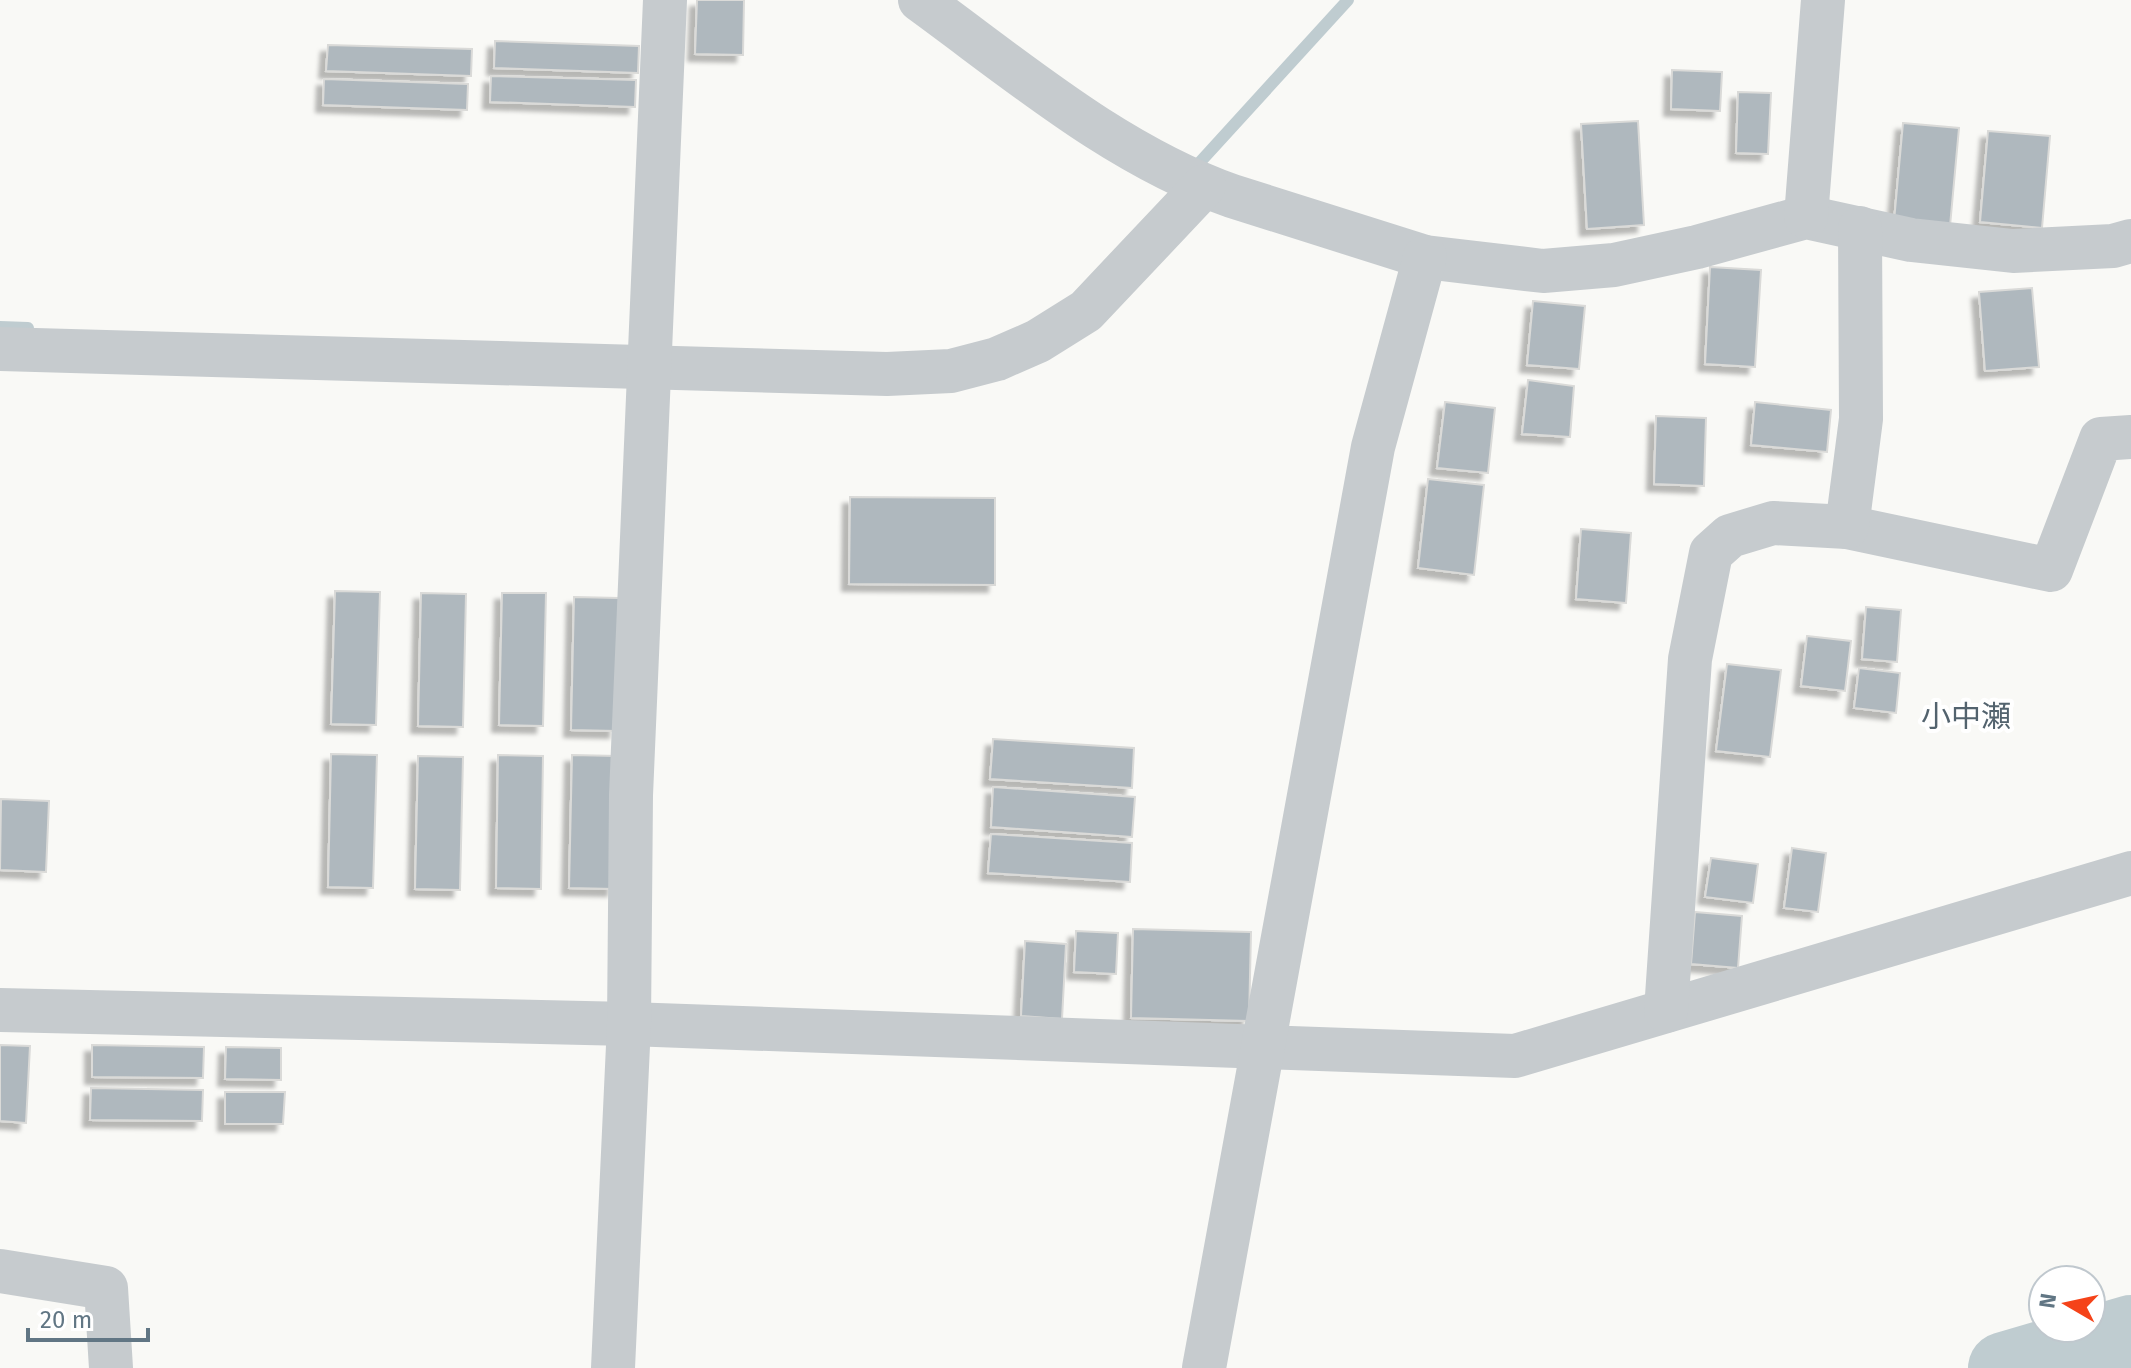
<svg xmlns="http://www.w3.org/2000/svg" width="2131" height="1368" font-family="'Fira Sans','Noto Sans JP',sans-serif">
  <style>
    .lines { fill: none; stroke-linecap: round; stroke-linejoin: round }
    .stream { stroke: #bfccd0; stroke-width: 12 }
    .river { stroke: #bfccd0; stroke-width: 72 }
    .building { fill: #afb8be; stroke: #dadad8; stroke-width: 2; filter: url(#shadow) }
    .street { stroke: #c6cbce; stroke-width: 44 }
    .labels { text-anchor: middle; stroke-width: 8; stroke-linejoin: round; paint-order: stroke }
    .quarter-label { font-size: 30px; fill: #53636e; stroke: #fff }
  </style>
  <defs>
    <filter id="shadow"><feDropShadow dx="-7" dy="7" stdDeviation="2" flood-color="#0004"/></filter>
  </defs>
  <rect width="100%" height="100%" fill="#f9f9f6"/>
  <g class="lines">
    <g class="stream">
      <polyline points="1191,172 1348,0"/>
      <polyline points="0,327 28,328"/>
    </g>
    <polyline class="river" points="2004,1368 2131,1331"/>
  </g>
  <g class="building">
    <polygon points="697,0 744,0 743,55 695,54"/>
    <polygon points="495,41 639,46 638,73 494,68"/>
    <polygon points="328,45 472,49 471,76 326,71"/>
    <polygon points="1672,70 1722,72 1720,111 1671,109"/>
    <polygon points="491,76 636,80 635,107 490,102"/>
    <polygon points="324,79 468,84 467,110 323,105"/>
    <polygon points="1738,92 1771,93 1768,154 1736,153"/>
    <polygon points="1638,121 1644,225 1587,229 1581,124"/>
    <polygon points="1903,123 1959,128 1950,226 1894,221"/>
    <polygon points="1988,131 2050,136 2042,228 1980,222"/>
    <polygon points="1710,267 1761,270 1755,367 1705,364"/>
    <polygon points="2032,288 2039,367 1985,371 1979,292"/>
    <polygon points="1533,301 1585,306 1579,369 1527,365"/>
    <polygon points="1528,380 1574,386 1570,437 1522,434"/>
    <polygon points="1445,402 1495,408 1488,473 1437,468"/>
    <polygon points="1755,402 1831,410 1827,452 1751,445"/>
    <polygon points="1656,416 1706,418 1704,486 1654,484"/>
    <polygon points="1428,479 1484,485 1474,575 1418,568"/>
    <polygon points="850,497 995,498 995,585 849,584"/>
    <polygon points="1581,529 1631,533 1626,603 1576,599"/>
    <polygon points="335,591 380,592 376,725 331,724"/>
    <polygon points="421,593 466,594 463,727 418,726"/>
    <polygon points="502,593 546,593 543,726 499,725"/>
    <polygon points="574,597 619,598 616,731 571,730"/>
    <polygon points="1866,607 1901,610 1897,662 1862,659"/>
    <polygon points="1807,636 1851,641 1845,691 1801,686"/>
    <polygon points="1727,664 1781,670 1770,757 1716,751"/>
    <polygon points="1859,668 1900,673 1896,713 1854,708"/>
    <polygon points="993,739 1134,748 1132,788 990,779"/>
    <polygon points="331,754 377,755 373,888 328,887"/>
    <polygon points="498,755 543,756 541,889 496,888"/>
    <polygon points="572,755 617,756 614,889 569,888"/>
    <polygon points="418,756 463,757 460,890 415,889"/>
    <polygon points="993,787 1135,797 1132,837 991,827"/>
    <polygon points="1,799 49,801 46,872 0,870"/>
    <polygon points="991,834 1132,843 1130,882 988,873"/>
    <polygon points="1792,848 1826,853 1818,912 1784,908"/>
    <polygon points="1711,858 1758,864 1753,903 1705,897"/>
    <polygon points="1695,912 1742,916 1738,968 1691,964"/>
    <polygon points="1133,929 1251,932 1249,1021 1131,1018"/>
    <polygon points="1076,931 1118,933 1116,974 1074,972"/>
    <polygon points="1025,941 1066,944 1062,1019 1021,1016"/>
    <polygon points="0,1045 30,1046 26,1123 0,1121"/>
    <polygon points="92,1045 204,1047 203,1078 92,1077"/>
    <polygon points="226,1047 281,1048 281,1080 225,1079"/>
    <polygon points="91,1088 203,1090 202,1121 90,1120"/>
    <polygon points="225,1092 285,1092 283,1124 225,1124"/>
  </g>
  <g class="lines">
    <g class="street">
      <path d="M920,0C1019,72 1116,155 1232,196L1425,257L1543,271L1614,265L1697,247L1806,217L1911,240L2013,251L2113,246L2131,241"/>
      <polyline points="1806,217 1823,0"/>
      <polyline points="0,349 887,374 951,371 997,359 1038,341 1086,311 1204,186"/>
      <polyline points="1847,527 2051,570 2101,439 2131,437"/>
      <polyline points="0,1010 629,1024 1515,1056 2131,873"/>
      <polyline points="1666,1011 1690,659 1711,553 1730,536 1773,523 1847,527 1861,419 1860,228"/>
      <polyline points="0,1271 106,1288 111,1368"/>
      <polyline points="613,1368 629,1024 631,795 665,0"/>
      <polyline points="1204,1368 1373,447 1425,257"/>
    </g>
  </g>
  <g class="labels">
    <g class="quarter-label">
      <text x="1966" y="727">小中瀬</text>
    </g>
  </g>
  <g transform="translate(2067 1304) rotate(279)"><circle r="38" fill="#ffffff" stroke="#c0c8ce" stroke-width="2"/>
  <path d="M0-6L14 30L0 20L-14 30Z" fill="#f54319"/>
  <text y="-12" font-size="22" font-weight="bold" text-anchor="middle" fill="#617684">N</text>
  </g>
  <path d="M28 1328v12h120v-12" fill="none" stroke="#617684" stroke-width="4"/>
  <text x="40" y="1328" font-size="24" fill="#617684" stroke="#ffffff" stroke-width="6" paint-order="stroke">20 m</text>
</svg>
